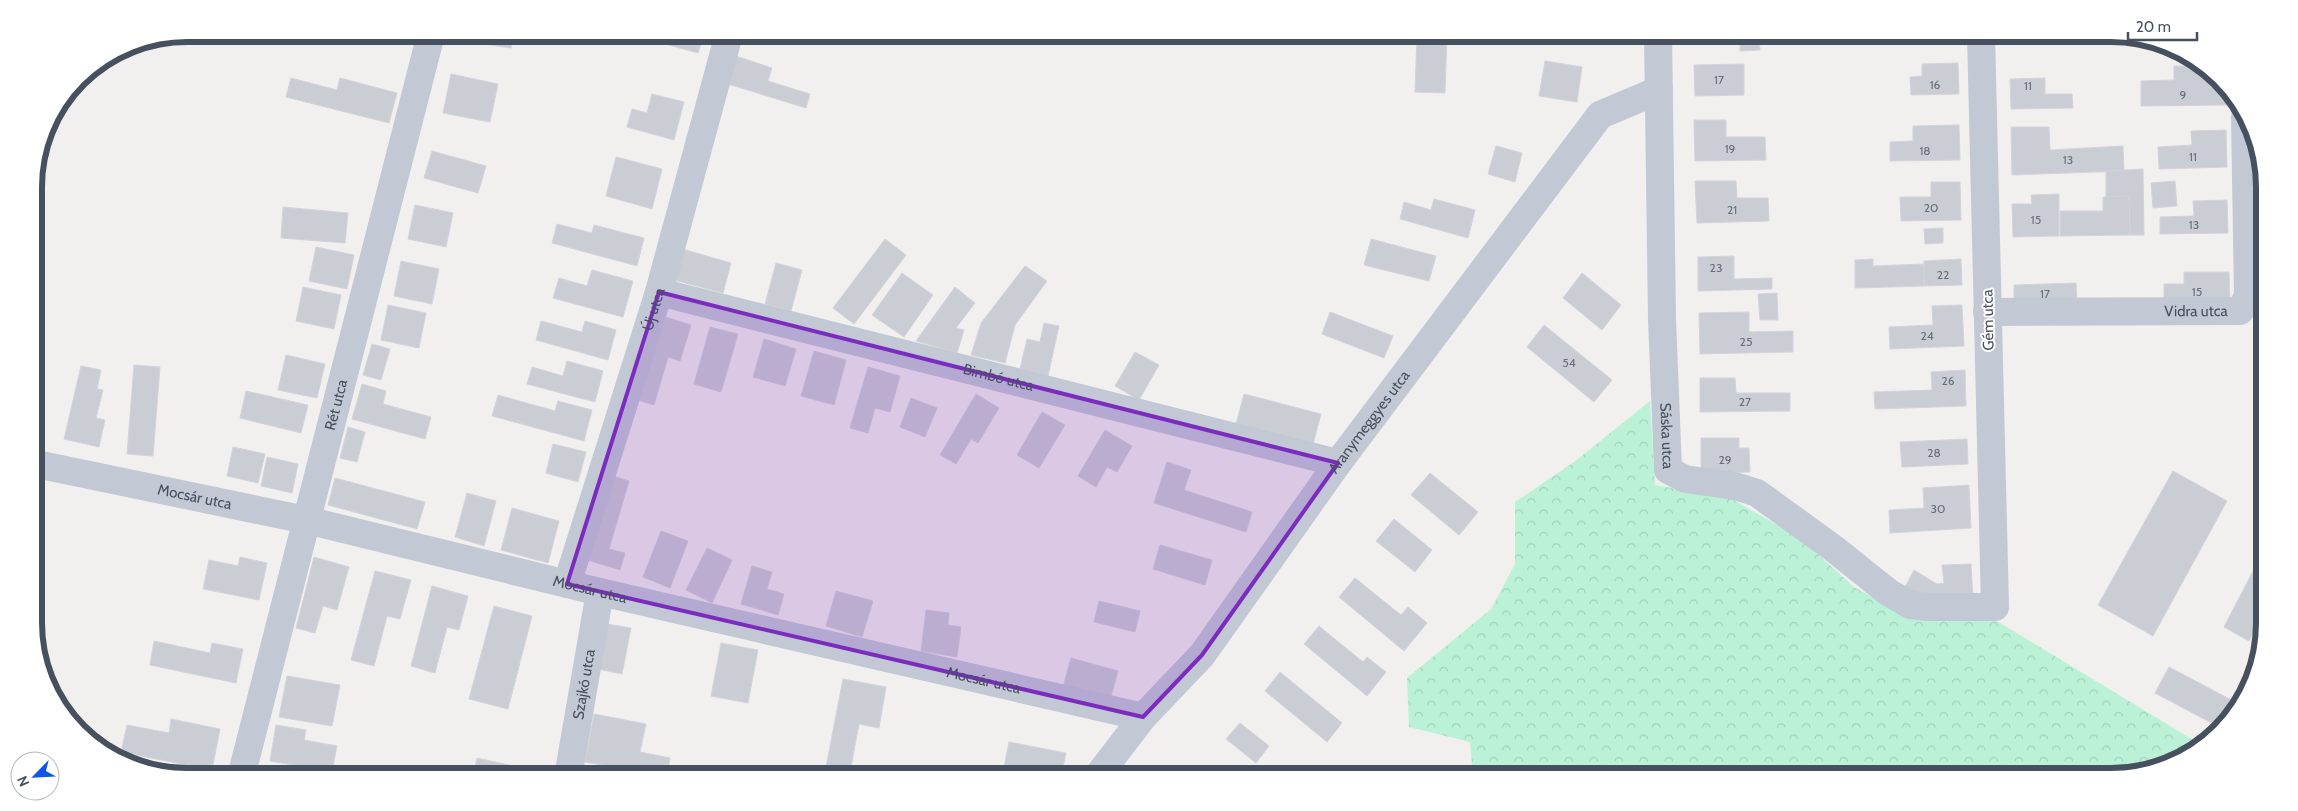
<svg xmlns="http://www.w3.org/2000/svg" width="2298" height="811" font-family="Cabin,sans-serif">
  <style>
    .forest { fill: url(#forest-crowns) }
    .building { fill: #cbcdd5; stroke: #d3d4db }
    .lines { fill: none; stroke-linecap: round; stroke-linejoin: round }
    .minor { stroke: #c2c9d5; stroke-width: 28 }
    .marked { fill: #7b2cbf; fill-opacity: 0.2; stroke: #7b2cbf; stroke-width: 4; stroke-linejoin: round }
    .labels { text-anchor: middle; stroke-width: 4; stroke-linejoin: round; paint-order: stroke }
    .number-label { font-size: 12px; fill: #676f7c }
    .street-label { font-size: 15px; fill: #46505e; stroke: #fff }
    .rim { fill: none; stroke: #46505e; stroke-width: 6 }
  </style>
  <defs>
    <pattern id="forest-crowns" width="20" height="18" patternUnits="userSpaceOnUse" patternTransform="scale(1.25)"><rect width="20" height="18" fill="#bbf2d7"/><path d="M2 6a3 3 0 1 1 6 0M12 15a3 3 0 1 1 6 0" fill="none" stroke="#a2d1bb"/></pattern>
  </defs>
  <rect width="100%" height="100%" fill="#f2efef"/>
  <polygon class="forest" points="1650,401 1655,485 1732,499 1801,539 1854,587 1910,618 1997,621 2203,746 2160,769 2120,777 1473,777 1470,742 1409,727 1407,678 1491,609 1515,564 1515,502 1574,462"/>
  <g class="building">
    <polygon points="376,34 413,34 411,44 376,36"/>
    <polygon points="470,34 513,34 511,48 469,42"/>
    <polygon points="668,34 704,34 698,53 665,44"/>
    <polygon points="1417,34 1447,34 1445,93 1415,92"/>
    <rect x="2010" y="34" width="30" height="8"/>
    <polygon points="1759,39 1760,50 1740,51 1740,40"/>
    <polygon points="736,56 772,68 768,81 810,94 806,108 728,84"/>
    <polygon points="1545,61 1582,67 1577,102 1539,96"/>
    <polygon points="1958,63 1959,94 1911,95 1910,77 1922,76 1922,64"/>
    <polygon points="1744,64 1744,95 1695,96 1694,65"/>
    <polygon points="2174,66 2195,66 2225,86 2226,105 2141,106 2141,81 2174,80"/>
    <polygon points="451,74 498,84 490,122 443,113"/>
    <polygon points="291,78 337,90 340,78 397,93 389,123 286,97"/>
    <polygon points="2045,78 2045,94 2072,94 2073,108 2011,109 2010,79"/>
    <polygon points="652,94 684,102 674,140 627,127 632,109 647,113"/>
    <polygon points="1694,120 1726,120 1726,137 1765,137 1766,160 1695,161"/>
    <polygon points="1959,125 1960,160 1890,161 1890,142 1913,141 1913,126"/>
    <polygon points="2011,127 2049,127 2050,150 2123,146 2124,171 2012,175"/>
    <polygon points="2226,130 2227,167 2159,169 2158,147 2192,145 2191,131"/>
    <polygon points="1496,146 1522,153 1515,182 1488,174"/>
    <polygon points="432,151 486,166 478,193 424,178"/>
    <polygon points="616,157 662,169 652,209 606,196"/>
    <polygon points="2143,169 2144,235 2130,235 2129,196 2106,197 2106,171"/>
    <polygon points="1695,181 1736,181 1737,198 1768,198 1769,221 1697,223"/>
    <polygon points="2175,181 2177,206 2153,208 2151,183"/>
    <polygon points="1931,182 1960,182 1961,220 1901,221 1900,197 1931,197"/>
    <polygon points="2059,194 2059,236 2013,237 2012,204 2032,204 2031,195"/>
    <polygon points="2129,196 2130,235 2060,236 2060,211 2103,211 2103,197"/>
    <polygon points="1434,199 1475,210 1468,238 1400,219 1404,202 1431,210"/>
    <polygon points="2227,200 2228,233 2160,234 2160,217 2194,216 2193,201"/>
    <polygon points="415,205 453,213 446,247 408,239"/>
    <polygon points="283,207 348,213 345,243 281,238"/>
    <polygon points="557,224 592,233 594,225 644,238 637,266 552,243"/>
    <polygon points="1943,228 1943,243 1925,244 1924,229"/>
    <polygon points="885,239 906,255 854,324 833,308"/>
    <polygon points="1371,239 1436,256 1429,281 1364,265"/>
    <polygon points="316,247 354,255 347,289 309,281"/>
    <polygon points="679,248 731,263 723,293 670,279"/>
    <polygon points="1734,256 1734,279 1772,278 1772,289 1698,291 1698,257"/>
    <polygon points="1873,259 1873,266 1924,264 1924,286 1855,288 1855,260"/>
    <polygon points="1961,259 1962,285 1924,286 1924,261"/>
    <polygon points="401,261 439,269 432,304 394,296"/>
    <polygon points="776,263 802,270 791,311 765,304"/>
    <polygon points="1025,266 1047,281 1015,325 1005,363 971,355 981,323"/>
    <polygon points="592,270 633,281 623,317 553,298 559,278 587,286"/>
    <polygon points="2184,272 2229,272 2230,299 2164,301 2164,284 2184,284"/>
    <polygon points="902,273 933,295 904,337 872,315"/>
    <polygon points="1582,273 1621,305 1602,330 1563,298"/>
    <polygon points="2076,283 2077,302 2014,304 2014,285"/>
    <polygon points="303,287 341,295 334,329 296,321"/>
    <polygon points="955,287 975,303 956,328 964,330 957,353 916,341"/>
    <polygon points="1777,293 1778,320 1760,320 1758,294"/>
    <polygon points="388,305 426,313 419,348 381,340"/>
    <polygon points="1962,305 1964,346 1890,349 1889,327 1933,325 1932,306"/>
    <polygon points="1330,312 1393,336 1384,358 1322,334"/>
    <polygon points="1749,312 1749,332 1793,331 1793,352 1700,354 1699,313"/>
    <polygon points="662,316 691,325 680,361 668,357 654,405 638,400"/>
    <polygon points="541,321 582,332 585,321 616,330 608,360 536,340"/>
    <polygon points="1044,323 1059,326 1048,376 1020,369 1027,339 1040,342"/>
    <polygon points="1544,325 1612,380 1594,402 1527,347"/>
    <polygon points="710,327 738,334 721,392 694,384"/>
    <polygon points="764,339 796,349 785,386 753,377"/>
    <polygon points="372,344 390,349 381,380 363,375"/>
    <polygon points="814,351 846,360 834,405 801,396"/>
    <polygon points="1135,352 1159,365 1139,400 1115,386"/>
    <polygon points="286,355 325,364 317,398 278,390"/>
    <polygon points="567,361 603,371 595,402 527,384 532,367 563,376"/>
    <polygon points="134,365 160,367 153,456 127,454"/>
    <polygon points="81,366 101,370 97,389 103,390 96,418 105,420 99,447 64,439"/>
    <polygon points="868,367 900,376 890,412 875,408 868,433 850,428"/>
    <polygon points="1965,370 1966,406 1875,409 1874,392 1932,390 1931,372"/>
    <polygon points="1700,378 1735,378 1736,393 1790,393 1790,411 1700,412"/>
    <polygon points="362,384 386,391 383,404 431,417 425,439 352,419"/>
    <polygon points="246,391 308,405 301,433 240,418"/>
    <polygon points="976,394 999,408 978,443 971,439 956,464 940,455"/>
    <polygon points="1244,394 1321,414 1313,445 1236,424"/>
    <polygon points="498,395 555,411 558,401 592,410 584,441 492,416"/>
    <polygon points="911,398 937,408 925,437 900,427"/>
    <polygon points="1042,412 1065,425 1039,468 1017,455"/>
    <polygon points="348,427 365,432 357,462 340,458"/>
    <polygon points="1105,430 1132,446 1117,472 1107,467 1096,487 1078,476"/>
    <polygon points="1701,438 1739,438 1739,448 1749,448 1750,472 1701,473"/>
    <polygon points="1967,439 1968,464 1902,467 1900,442"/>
    <polygon points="553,444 586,452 578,482 546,473"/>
    <polygon points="233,447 265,454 258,483 227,476"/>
    <polygon points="267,457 298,464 292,493 261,486"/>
    <polygon points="1167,462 1191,470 1184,490 1252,512 1246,532 1154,503"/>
    <polygon points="2173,471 2227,501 2153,636 2098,605"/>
    <polygon points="1430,473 1478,512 1459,535 1411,495"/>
    <polygon points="613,476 629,481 609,549 625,553 620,570 588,560"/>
    <polygon points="335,478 425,502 417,529 328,505"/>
    <polygon points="1969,485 1971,528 1890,533 1889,510 1924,508 1923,488"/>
    <polygon points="467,493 496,501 484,546 455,537"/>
    <polygon points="512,508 559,521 548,563 501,550"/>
    <polygon points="1394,519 1432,550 1415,572 1376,541"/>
    <polygon points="36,523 42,523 39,580 36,580"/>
    <polygon points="661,531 688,541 670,588 643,577"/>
    <polygon points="1160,545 1212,560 1205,585 1153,569"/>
    <polygon points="707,548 732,560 712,603 686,590"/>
    <polygon points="2264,550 2264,612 2249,641 2224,627"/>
    <polygon points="240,557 267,563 259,600 203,589 209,560 238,566"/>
    <polygon points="314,557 349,567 337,610 323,606 315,633 296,628"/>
    <polygon points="1971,564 1973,601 1934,603 1905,587 1914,570 1937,584 1944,583 1942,565"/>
    <polygon points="752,566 772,572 767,589 784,594 778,615 741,604"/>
    <polygon points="375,571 411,580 400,619 387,616 374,666 351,660"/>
    <polygon points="1355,578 1401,615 1408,607 1427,623 1404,651 1339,597"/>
    <polygon points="432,586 468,596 459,630 447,627 435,673 411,666"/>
    <polygon points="836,591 873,601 862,637 826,626"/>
    <polygon points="1099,601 1140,611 1135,632 1094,622"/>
    <polygon points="494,606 532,616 508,709 469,699"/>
    <polygon points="926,610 949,613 948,625 961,627 957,657 921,651"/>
    <polygon points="607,624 631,628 622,674 598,669"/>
    <polygon points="1319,626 1363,662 1367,657 1386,672 1367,696 1304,644"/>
    <polygon points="154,641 210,653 212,643 243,649 236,683 150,665"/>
    <polygon points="721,643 758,650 748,703 711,696"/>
    <polygon points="1071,658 1118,671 1110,700 1063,687"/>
    <polygon points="2169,667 2239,704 2233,717 2221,728 2155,693"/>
    <polygon points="1280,672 1342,723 1327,742 1265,691"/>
    <polygon points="287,676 340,685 332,726 279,717"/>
    <polygon points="843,679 886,687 879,728 859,724 850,772 826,767"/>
    <polygon points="594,714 646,724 640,752 670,758 667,777 585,762"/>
    <polygon points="171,719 220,729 212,770 121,752 127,725 169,733"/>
    <polygon points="1240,723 1269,746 1256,763 1226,739"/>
    <polygon points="276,725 306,730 304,740 337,746 332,772 270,761"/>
    <polygon points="1009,742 1066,753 1061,777 1002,777"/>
    <polygon points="477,758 537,771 536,777 447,777 449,766 474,771"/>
    <polygon points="131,762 209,777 188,777 138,769 131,764"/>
  </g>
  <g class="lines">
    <g class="minor">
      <path id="s1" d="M1658,34L1662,319L1668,470L1685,479L1735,486L1757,493L1833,548L1888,592L1910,605L1928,607H1995L1981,34"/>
      <path id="s2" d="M659,292L1338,463"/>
      <path id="s3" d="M1987,312L2240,311L2248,296L2245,117"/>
      <path id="s4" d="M36,464L306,520L600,592L1143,717"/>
      <path id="s5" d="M567,584L659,292L729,34"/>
      <path id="s6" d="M241,777L431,34"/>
      <path id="s7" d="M568,777L600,592"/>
      <path id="s8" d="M1097,777L1143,717L1202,655L1338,463L1600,115L1659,90"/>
    </g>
  </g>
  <path class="marked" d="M659,292L1338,463L1202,655L1143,717L567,584Z"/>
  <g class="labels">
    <g class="number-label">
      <text x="1719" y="84">17</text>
      <text x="1935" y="89">16</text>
      <text x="2028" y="90">11</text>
      <text x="2183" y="99">9</text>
      <text x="1730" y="153">19</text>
      <text x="1925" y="155">18</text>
      <text x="2193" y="161">11</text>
      <text x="2068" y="164">13</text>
      <text x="1931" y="212">20</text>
      <text x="1732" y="214">21</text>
      <text x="2036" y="224">15</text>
      <text x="2194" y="229">13</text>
      <text x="1716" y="272">23</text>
      <text x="1943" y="279">22</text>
      <text x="2197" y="296">15</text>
      <text x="2045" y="298">17</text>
      <text x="1927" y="340">24</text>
      <text x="1746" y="346">25</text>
      <text x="1569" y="367">54</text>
      <text x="1948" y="385">26</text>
      <text x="1745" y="406">27</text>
      <text x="1934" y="457">28</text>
      <text x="1725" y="464">29</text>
      <text x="1938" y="513">30</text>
    </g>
    <g class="street-label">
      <text dy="5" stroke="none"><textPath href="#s5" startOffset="288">Új utca</textPath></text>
      <text dy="5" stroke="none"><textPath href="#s3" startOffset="209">Vidra utca</textPath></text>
      <text transform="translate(1988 320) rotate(-91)" y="5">Gém utca</text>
      <text dy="5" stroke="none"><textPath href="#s2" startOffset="350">Bimbó utca</textPath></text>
      <text dy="5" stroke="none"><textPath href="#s6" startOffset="384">Rét utca</textPath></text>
      <text dy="5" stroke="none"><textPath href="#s8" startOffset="448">Aranymeggyes utca</textPath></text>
      <text dy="5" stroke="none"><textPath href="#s1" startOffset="402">Sáska utca</textPath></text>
      <text dy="5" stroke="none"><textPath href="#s4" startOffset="162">Mocsár utca</textPath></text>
      <text dy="5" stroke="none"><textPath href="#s4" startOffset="568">Mocsár utca</textPath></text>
      <text dy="5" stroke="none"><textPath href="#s4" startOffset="972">Mocsár utca</textPath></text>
      <text dy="5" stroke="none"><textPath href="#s7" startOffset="94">Szajkó utca</textPath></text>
    </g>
  </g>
  <path d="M0 0H2298V811H0ZM187 42H2111A145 145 0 0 1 2256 187V623A145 145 0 0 1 2111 768H187A145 145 0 0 1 42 623V187A145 145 0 0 1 187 42Z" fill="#fff" fill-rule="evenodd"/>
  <path class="rim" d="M187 42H2111A145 145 0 0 1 2256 187V623A145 145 0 0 1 2111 768H187A145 145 0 0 1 42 623V187A145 145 0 0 1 187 42Z"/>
  <g transform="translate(35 776) rotate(246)"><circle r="24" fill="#ffffff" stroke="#b5b9bf"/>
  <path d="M0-4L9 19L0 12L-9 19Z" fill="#0d55ee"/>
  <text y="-8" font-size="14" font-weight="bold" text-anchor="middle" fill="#46505e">N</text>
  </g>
  <path d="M2128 32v8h69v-8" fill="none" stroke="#46505e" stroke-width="2.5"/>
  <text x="2136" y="32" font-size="15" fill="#46505e" stroke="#ffffff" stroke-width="4" paint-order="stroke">20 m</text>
</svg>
